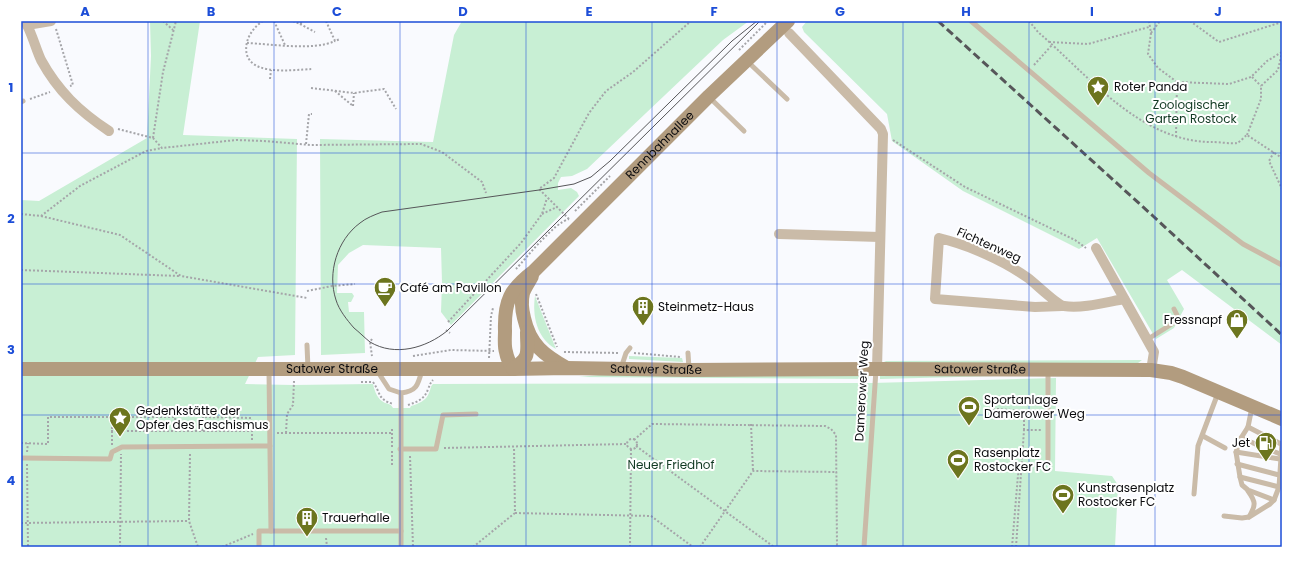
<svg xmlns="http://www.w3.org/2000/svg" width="1303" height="568" font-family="Poppins,sans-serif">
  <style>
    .green { fill: #c8efd4 }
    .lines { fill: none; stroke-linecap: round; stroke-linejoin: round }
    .path { stroke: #a5a5a9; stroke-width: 2; stroke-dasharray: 2 2; stroke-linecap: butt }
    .lane { stroke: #cabba8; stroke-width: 5 }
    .street { stroke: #cabba8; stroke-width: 10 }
    .secondary { stroke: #b29c7f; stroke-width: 14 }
    .tram { stroke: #565659; stroke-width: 1 }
    .rail { stroke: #565659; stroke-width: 3; stroke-dasharray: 8 4; stroke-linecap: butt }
    .grid { fill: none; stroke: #1d4ed8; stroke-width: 1; stroke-opacity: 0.55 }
    .labels { text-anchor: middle; stroke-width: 4; stroke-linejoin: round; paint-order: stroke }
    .poi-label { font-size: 12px; fill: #0b0b0e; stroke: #fff; text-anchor: start }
    .park-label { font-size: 12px; fill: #123a23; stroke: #fff }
    .street-label { font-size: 12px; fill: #0b0b0e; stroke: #fff }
    .neatline { fill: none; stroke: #1d4ed8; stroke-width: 1.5 }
    .grid-label { font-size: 13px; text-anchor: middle; font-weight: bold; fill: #1d4ed8 }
  </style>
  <rect width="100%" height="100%" fill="#f9fafe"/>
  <g class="green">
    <path d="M150,21H200L183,135L297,139L295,355L258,357L245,384L293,385L373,384C375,392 377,399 385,403C389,404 391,404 393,408H410L411,406C418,404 426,401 429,393C431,389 430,387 433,384L872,383L1056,378L1055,471L1112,476L1118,485L1115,547H21V200L39,201L147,138L151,56Z"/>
    <polygon points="462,21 749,21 723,40 587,169 572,176 561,177 558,183 558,190 571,188 577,192 579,196 451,325 441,312 442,282 441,248 363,245 349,253 338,265 337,293 352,293 354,296 351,302 348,302 349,312 364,312 365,353 321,355 320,139 433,142 454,35"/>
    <polygon points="807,21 1282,21 1282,345 1182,270 1167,280 1184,309 1174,328 1156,339 1097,238 1079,249 963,191 892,141 887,114 804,32 802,27"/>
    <path d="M535,296L556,349C537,339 532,316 535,296Z"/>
    <polygon points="629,356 682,358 683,362 629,359"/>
    <polygon points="1142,360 1138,363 888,363 884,361"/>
    <polygon points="1038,373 1042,375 880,379 880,376"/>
    <polygon points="610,374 868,375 869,379 579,377"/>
  </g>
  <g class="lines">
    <g class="path">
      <polyline points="163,21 173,30"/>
      <path d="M263,21C256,25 249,34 247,42C239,78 291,70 312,69"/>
      <polyline points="274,21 285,45"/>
      <polyline points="293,21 300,24 303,21"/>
      <polyline points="326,21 335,41 340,39"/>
      <path d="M1029,21L1038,32C1088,75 1140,142 1212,142C1219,142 1232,144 1237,143C1240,142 1244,137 1247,135L1282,158"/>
      <polyline points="1149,21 1151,33 1148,54 1158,68 1177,82"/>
      <polyline points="1190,21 1219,42 1282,22"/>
      <polyline points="300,24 315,32"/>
      <polyline points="56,29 73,85 70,86"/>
      <polyline points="1151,33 1160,21"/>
      <polyline points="1049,42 1088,44 1149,27"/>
      <path d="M247,43C271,44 314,51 335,41"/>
      <polyline points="739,50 768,21"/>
      <polyline points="1034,65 1052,45"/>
      <polyline points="1252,77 1261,86"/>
      <polyline points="270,79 271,70"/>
      <polyline points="311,88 354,93 384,89 396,109"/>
      <polyline points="335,91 353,106"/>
      <polyline points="30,99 50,92"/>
      <polyline points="353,106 354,93"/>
      <polyline points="118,129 153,138 162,148 236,140 264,141 311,145 421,144 442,152 482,182 486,193"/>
      <polyline points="1247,135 1261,99 1261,86 1278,70 1282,52"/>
      <polyline points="1176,137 1177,82 1229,84 1251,77 1267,61 1282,52"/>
      <polyline points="153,138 163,72 176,21"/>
      <polyline points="893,140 965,187 1075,240 1086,248"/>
      <polyline points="306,144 309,114 312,114"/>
      <polyline points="1274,152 1269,161 1282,189"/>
      <polyline points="575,211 610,176"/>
      <polyline points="21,214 41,216 80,186 146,151 162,148"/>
      <polyline points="542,214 557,207"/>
      <polyline points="41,216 120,235 181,276 307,298"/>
      <polyline points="569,219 539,189 554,178 589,113 606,91 633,72 691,21"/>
      <path d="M516,269C527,257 555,222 569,219"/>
      <polyline points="21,270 179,276"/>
      <polyline points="307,291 332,286 355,284"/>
      <polyline points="536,294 557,347"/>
      <polyline points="448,322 521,243 542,214 547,198"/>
      <polyline points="446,330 450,333"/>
      <polyline points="372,339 370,342 372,356"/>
      <polyline points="564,352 620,353"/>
      <polyline points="634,353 681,357"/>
      <polyline points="413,356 451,350 494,351"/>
      <polyline points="489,358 491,316 493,308"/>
      <path d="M361,382H373C381,393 377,399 393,404"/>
      <path d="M408,405C417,402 425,399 428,389C430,385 430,383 433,380"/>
      <polyline points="985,408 1024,411 1024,430"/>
      <polyline points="112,417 175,417 176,431"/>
      <polyline points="751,424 753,471"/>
      <polyline points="111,431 252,431 252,440"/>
      <polyline points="202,431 203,417 251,418 252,431"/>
      <polyline points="277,433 393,433"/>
      <polyline points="286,433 287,414 293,405 294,381"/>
      <circle cx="632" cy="444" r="5"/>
      <polyline points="634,440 652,424 825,426 831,429 836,435 837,547"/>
      <polyline points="21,443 48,444 48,417 112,417 112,445"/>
      <polyline points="636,446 774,547"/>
      <polyline points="392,447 392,429"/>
      <polyline points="444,448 626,444"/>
      <polyline points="392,451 392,467"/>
      <polyline points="27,452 28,443"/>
      <polyline points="190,454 189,521 198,547"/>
      <polyline points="410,456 413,547"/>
      <polyline points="27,464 28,547"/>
      <polyline points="515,513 651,516 693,547"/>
      <polyline points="21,523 189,521"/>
      <polyline points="326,538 327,547"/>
      <polyline points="120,547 121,454"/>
      <polyline points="222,547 253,534"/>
      <polyline points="473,547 515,513 514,447"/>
      <polyline points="630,547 631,449"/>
      <polyline points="700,547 753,471 837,472"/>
      <polyline points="1012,547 1018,475 1020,470"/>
      <polyline points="1016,547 1024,430 1041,430"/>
    </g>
    <g class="lane">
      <polyline points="971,21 1149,173 1243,244 1282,265"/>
      <polyline points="747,61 787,99"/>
      <polyline points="709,97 744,131"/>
      <polyline points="21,102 23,101"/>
      <polyline points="1148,339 1175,322 1177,315 1174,309"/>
      <polyline points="307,345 308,369"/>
      <polyline points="688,353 689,369"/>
      <polyline points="621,368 626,353 630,348"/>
      <polyline points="1048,370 1048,459"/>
      <polyline points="378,372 389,389 401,393"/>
      <polyline points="1252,407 1248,427 1241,438 1236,452 1240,477 1242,485 1248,490 1274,500"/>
      <polyline points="1248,427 1281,444"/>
      <polyline points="1203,436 1225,448"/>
      <polyline points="1241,438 1280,454"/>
      <polyline points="400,449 436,449 443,415 476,414"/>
      <polyline points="1236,452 1280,459"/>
      <polyline points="21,458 110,459 112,452 122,447 270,446"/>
      <polyline points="1237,464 1279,475"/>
      <polyline points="1240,477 1279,487"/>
      <polyline points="1194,494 1198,446 1218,393"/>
      <path d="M1224,516L1242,518L1249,517C1256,505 1256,502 1248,491"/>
      <polyline points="1249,517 1270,504 1274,500 1279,487 1282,443"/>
      <polyline points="271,531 401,531"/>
      <polyline points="259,547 259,531 271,531 269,371"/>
      <path d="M401,547V393C417,391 418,385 422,370"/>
      <polyline points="864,547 876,370"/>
    </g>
    <g class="street">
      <path d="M27,25C33,37 36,49 41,60C58,91 79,111 109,131"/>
      <polyline points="27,25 51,21"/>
      <polyline points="789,33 881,129 883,134 877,369"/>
      <polyline points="779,234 880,237"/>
      <polyline points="1096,248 1154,352 1151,370"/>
      <path d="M1062,306L1035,307L935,299L939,238C968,245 1003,260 1028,278C1035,283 1057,305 1064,306C1082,309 1107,302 1124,299"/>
    </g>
    <g class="secondary">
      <path d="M532,276C529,282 525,287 523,293C521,301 522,310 524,318C530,345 544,355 567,368"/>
      <path id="s1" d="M21,369H513L567,368L689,370L877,369L1151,370L1171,373L1183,377L1282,419"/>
      <path id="s2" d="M513,369C510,364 507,358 506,352C504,346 505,338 505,331C504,301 510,289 534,271L709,96L788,21"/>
      <path d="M513,369C531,356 527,354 527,332"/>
    </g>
    <path class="tram" d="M757,21L732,41L610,161L591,177L574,184L539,190L382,212C374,215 366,218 360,223C337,240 327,273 336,300C339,310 347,320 354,328C359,332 365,338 370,342C395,357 426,348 447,331L760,21"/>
    <polyline class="rail" points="938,21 1153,216 1282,335"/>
  </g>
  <path class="grid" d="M148,21V547M274,21V547M400,21V547M526,21V547M652,21V547M777,21V547M903,21V547M1029,21V547M1155,21V547M21,153H1282M21,284H1282M21,415H1282"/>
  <defs>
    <g id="sight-pin" transform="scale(1.15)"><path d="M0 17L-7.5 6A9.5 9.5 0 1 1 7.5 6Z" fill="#6c751e" stroke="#fff"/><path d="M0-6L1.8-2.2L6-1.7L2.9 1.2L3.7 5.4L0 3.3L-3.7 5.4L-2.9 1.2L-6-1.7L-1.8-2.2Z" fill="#fff"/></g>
    <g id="cafe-pin" transform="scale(1.15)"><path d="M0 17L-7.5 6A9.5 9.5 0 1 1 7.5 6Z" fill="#6c751e" stroke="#fff"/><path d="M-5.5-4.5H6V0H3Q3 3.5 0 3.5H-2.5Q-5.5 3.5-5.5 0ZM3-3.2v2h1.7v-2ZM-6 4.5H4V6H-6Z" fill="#fff"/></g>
    <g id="building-pin" transform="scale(1.15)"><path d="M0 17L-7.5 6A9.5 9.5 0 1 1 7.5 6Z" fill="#6c751e" stroke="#fff"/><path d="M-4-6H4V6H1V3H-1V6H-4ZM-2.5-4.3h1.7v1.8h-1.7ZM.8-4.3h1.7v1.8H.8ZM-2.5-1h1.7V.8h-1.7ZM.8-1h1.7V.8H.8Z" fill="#fff"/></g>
    <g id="shop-pin" transform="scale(1.15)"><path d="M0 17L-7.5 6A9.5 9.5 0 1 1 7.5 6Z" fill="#6c751e" stroke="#fff"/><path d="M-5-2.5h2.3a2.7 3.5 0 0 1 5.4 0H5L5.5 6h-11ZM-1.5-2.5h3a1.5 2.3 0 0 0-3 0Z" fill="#fff"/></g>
    <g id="stadium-pin" transform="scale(1.15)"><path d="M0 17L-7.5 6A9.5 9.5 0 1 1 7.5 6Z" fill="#6c751e" stroke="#fff"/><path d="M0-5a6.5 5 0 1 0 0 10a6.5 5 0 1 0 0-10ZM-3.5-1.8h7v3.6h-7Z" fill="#fff"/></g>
    <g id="fuel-pin" transform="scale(1.15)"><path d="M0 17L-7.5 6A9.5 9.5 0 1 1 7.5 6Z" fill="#6c751e" stroke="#fff"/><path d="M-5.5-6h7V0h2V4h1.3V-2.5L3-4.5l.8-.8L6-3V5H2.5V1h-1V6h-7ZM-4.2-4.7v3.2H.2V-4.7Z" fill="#fff"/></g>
  </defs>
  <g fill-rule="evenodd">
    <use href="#sight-pin" x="1098" y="87"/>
    <use href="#cafe-pin" x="385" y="288"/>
    <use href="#building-pin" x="643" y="307"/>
    <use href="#shop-pin" x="1237" y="320"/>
    <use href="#stadium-pin" x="969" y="407"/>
    <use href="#sight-pin" x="120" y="418"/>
    <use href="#fuel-pin" x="1266" y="443"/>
    <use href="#stadium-pin" x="958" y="460"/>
    <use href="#stadium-pin" x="1063" y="495"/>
    <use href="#building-pin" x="307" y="518"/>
  </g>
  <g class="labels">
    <g class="poi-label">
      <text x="1114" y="91">Roter Panda</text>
      <text x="400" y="292">Café am Pavillon</text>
      <text x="658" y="311">Steinmetz-Haus</text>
      <text x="1222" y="324" text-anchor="end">Fressnapf</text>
      <text x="984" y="404">Sportanlage<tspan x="984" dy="14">Damerower Weg</tspan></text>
      <text x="136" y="415">Gedenkstätte der<tspan x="136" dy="14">Opfer des Faschismus</tspan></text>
      <text x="1250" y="447" text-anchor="end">Jet</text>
      <text x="974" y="457">Rasenplatz<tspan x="974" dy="14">Rostocker FC</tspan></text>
      <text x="1078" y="492">Kunstrasenplatz<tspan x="1078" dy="14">Rostocker FC</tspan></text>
      <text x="322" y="522">Trauerhalle</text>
    </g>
    <g class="park-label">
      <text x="1191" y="109">Zoologischer<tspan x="1191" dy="14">Garten Rostock</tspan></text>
      <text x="671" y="469">Neuer Friedhof</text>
    </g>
    <g class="street-label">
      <text dy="4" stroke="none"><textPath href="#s2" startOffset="288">Rennbahnallee</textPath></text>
      <text transform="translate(989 245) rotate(24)" y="4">Fichtenweg</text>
      <text dy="4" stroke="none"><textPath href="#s1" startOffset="311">Satower Straße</textPath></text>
      <text dy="4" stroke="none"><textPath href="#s1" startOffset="635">Satower Straße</textPath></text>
      <text dy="4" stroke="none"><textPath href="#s1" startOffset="959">Satower Straße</textPath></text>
      <text transform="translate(862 391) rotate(-87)" y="4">Damerower Weg</text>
    </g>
  </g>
  <rect width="1303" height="568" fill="none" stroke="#ffffff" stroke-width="44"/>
  <rect x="22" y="22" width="1259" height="524" class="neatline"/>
  <g class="grid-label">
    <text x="85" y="16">A</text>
    <text x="211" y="16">B</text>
    <text x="337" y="16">C</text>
    <text x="463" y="16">D</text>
    <text x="589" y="16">E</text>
    <text x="714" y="16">F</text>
    <text x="840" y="16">G</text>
    <text x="966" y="16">H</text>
    <text x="1092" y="16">I</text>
    <text x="1218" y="16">J</text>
    <text x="11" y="92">1</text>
    <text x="11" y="223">2</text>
    <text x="11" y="354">3</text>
    <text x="11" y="485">4</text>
  </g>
</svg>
